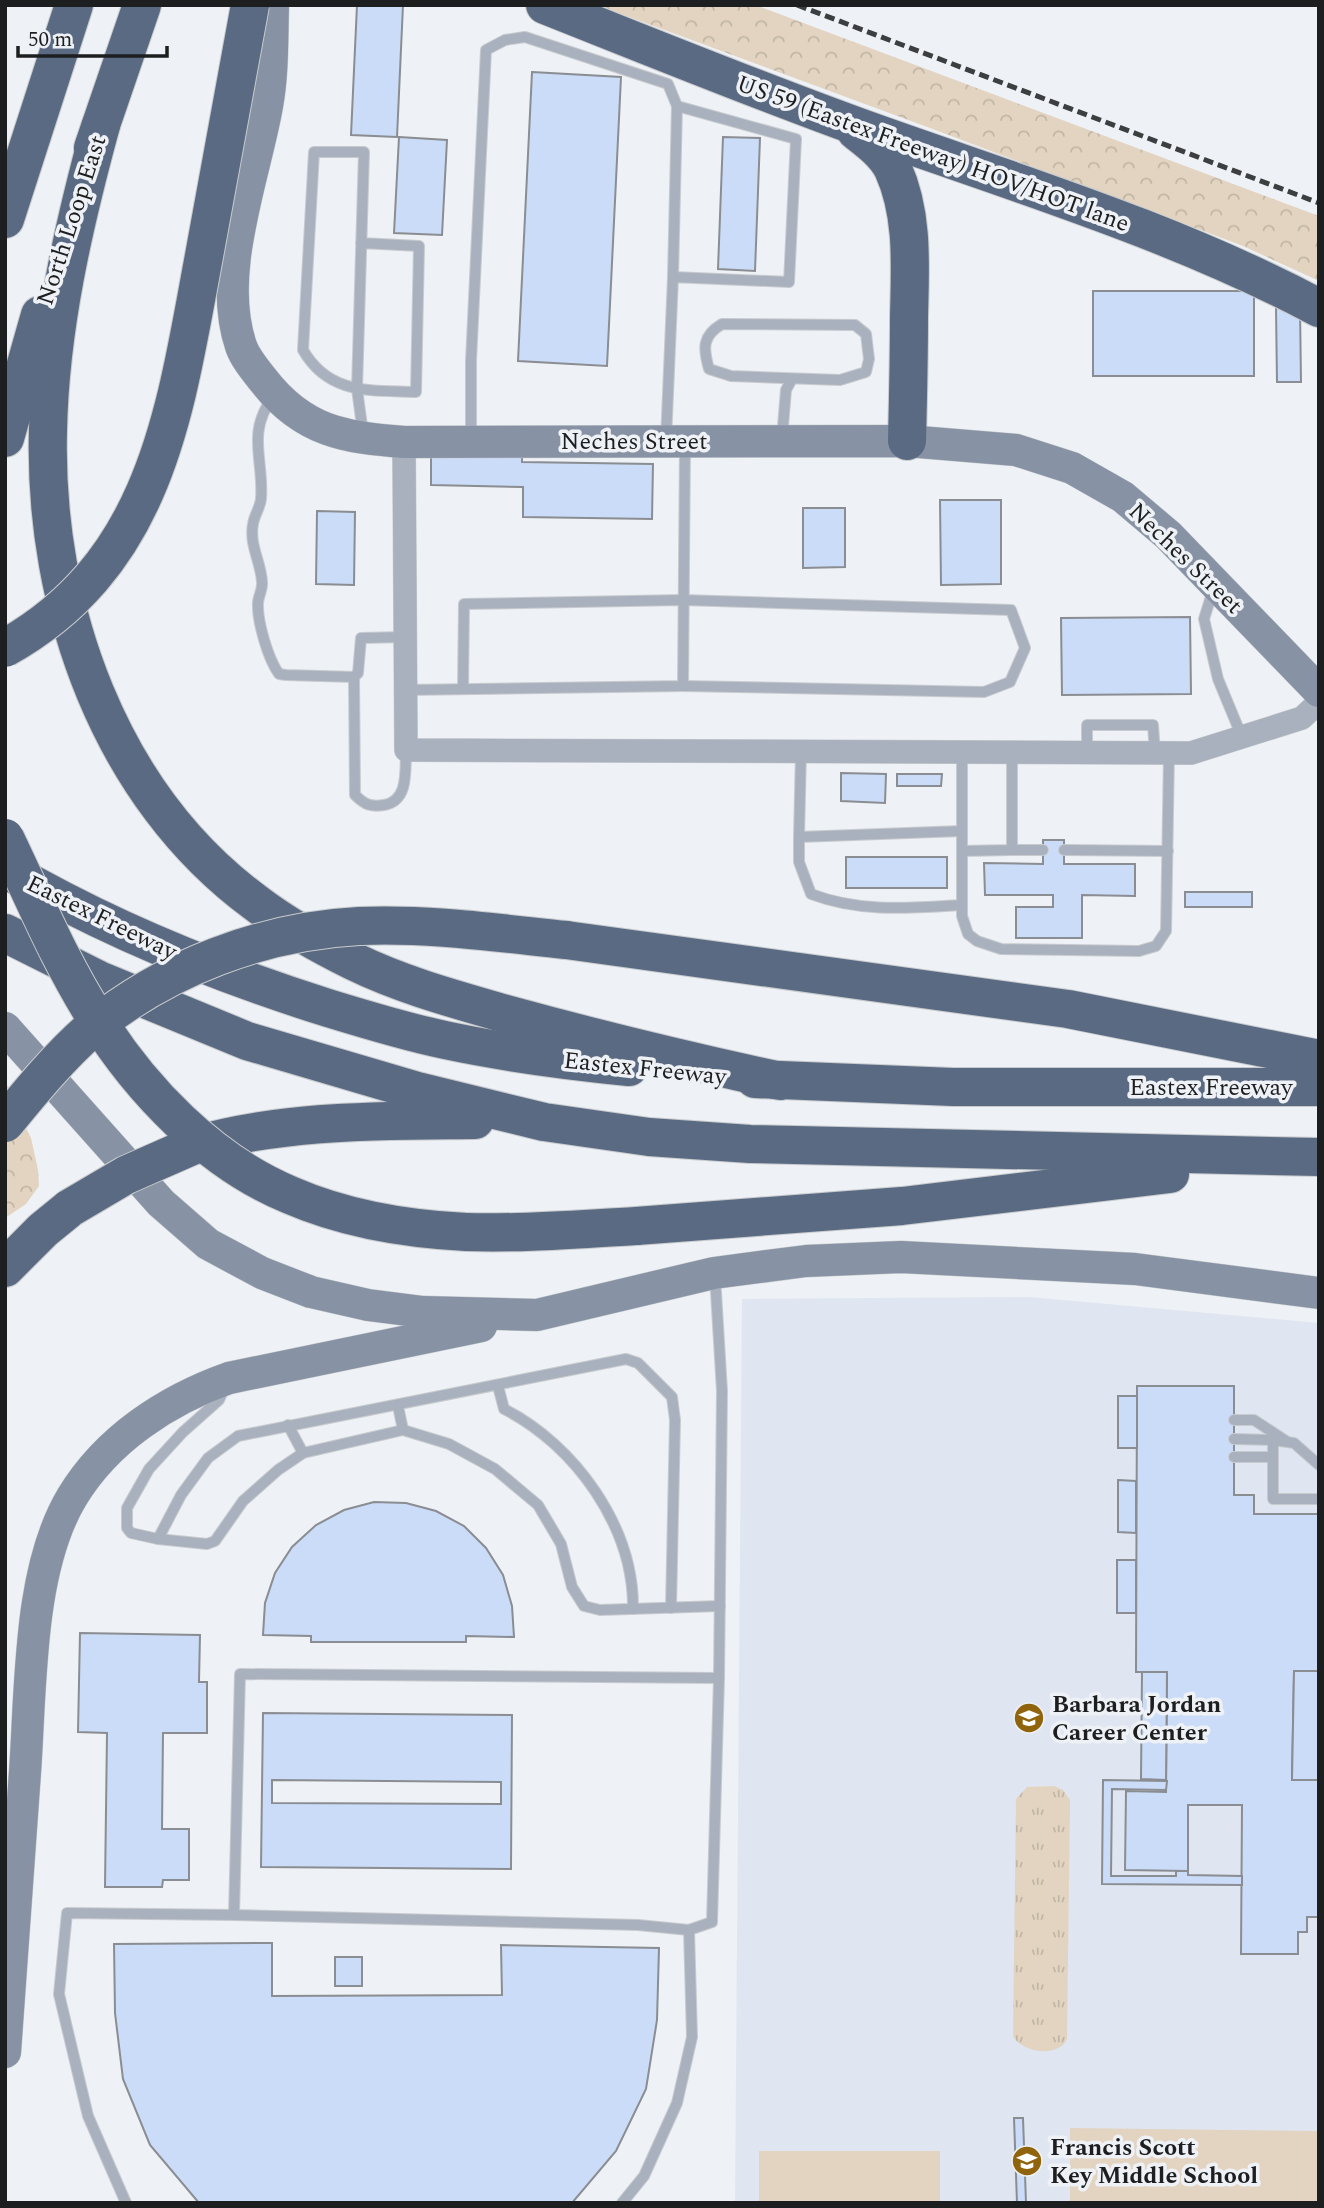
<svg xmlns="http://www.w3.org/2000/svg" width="1324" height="2208" font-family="Spectral,serif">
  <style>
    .built { fill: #dfe6f1 }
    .grass { fill: url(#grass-tufts) }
    .forest { fill: url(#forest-crowns) }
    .pitch { fill: #e2d4c0 }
    .building { fill: #cbdcf9; stroke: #8a8d91; stroke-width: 2; fill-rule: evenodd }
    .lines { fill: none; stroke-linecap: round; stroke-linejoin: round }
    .service-casing { stroke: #c8cbce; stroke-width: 12 }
    .minor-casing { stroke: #c8cbce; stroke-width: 24 }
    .secondary-casing { stroke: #c8cbce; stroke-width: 33 }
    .motorway-casing { stroke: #c8cbce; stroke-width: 40 }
    .service { stroke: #aab1be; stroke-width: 10 }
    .minor { stroke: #aab1be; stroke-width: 23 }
    .secondary { stroke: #8793a4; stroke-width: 32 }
    .motorway { stroke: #5a6a82; stroke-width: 38 }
    .rail { stroke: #3d3e40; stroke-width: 5; stroke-dasharray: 10 5; stroke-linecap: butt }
    .motorway-bridge-casing { stroke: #c8cbce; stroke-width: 40; stroke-linecap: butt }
    .motorway-bridge { stroke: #5a6a82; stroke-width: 38 }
    .labels { text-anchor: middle; stroke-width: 7; stroke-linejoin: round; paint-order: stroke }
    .street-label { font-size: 24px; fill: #1d1e1f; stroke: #eef1f5 }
    .poi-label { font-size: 24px; font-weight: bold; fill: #1d1e1f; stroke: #eef1f5; text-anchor: start }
  </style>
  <defs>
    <pattern id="grass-tufts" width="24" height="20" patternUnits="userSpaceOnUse" patternTransform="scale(1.75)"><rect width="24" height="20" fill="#e2d4c0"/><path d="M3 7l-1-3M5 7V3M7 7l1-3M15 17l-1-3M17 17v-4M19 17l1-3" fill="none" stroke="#c1b6a5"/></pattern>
    <pattern id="forest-crowns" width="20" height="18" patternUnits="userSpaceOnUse" patternTransform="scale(1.75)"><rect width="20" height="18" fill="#e2d4c0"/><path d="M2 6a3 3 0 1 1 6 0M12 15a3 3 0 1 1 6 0" fill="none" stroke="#c1b6a5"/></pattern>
  </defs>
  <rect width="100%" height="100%" fill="#eef1f5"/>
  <polygon class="built" points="1029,1297 1319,1323 1319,2203 735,2203 742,1299"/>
  <path class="grass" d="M1054,1786L1063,1790L1070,1800L1067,2039C1059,2058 1022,2053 1013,2036L1016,1799L1027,1787Z"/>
  <g class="forest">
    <polygon points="597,5 755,5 1319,216 1319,281 1243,246 930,128"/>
    <polygon points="5,1084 14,1091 23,1122 31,1138 38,1170 39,1186 26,1204 5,1218"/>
  </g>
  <g class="pitch">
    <polygon points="1070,2128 1319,2131 1319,2203 1070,2203"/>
    <rect x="759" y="2151" width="181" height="52"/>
  </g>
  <g class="building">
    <polygon points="357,5 403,5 397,137 351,135"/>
    <polygon points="532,72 621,77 607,366 518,361"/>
    <polygon points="399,137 447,140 442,235 394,233"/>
    <polygon points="723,137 760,138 755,271 718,269"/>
    <rect x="1093" y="291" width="161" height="85"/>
    <polygon points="1276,308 1300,308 1301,382 1277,382"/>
    <polygon points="431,454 522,455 522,462 653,464 652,519 523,517 523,487 431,485"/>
    <polygon points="940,500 1001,500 1001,584 941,585"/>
    <polygon points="803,508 845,508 845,567 803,568"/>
    <polygon points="317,511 355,512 354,585 316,584"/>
    <polygon points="1190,617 1191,694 1062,695 1061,618"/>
    <polygon points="841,773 886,774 885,803 841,801"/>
    <polygon points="897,774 942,774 941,786 897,786"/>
    <polygon points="1043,840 1064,840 1064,864 1135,864 1135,896 1082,895 1082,938 1016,938 1016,907 1053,907 1053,895 985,895 984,863 1043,864"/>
    <rect x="846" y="857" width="101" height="31"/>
    <rect x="1185" y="892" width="67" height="15"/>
    <polygon points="1137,1386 1234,1386 1234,1495 1254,1495 1254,1514 1319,1514 1319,1671 1294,1671 1292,1780 1319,1780 1318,1917 1307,1917 1307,1932 1298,1932 1298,1954 1241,1954 1242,1805 1188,1805 1188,1871 1125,1870 1126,1791 1166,1792 1167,1672 1136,1672"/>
    <rect x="1118" y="1396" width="19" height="52"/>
    <polygon points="1118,1480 1136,1481 1136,1533 1118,1532"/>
    <polygon points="374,1502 406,1503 436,1511 464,1526 486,1548 503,1575 512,1606 514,1637 466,1636 466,1642 311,1642 311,1636 263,1635 265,1603 275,1573 292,1547 316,1525 344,1510"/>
    <rect x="1117" y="1560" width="19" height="53"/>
    <polygon points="80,1633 200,1635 199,1682 207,1682 207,1733 163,1733 162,1829 189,1829 189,1880 163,1880 162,1887 105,1887 107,1733 78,1732"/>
    <polygon points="1294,1671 1319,1671 1319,1780 1292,1780"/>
    <polygon points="1142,1672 1167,1672 1166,1780 1141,1779"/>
    <path d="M263,1713L512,1715L511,1869L261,1867ZM272,1780L501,1782V1804L272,1803Z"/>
    <polygon points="1103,1780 1167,1781 1166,1790 1112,1789 1111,1876 1176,1876 1176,1871 1188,1871 1188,1875 1242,1876 1242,1885 1102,1884"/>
    <polygon points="272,1943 272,1996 502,1995 501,1945 659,1948 657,2020 646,2089 616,2151 572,2203 199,2203 150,2145 123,2079 115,2013 114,1944"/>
    <rect x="335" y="1957" width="27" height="29"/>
    <polygon points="1014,2118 1023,2118 1026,2203 1017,2203"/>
  </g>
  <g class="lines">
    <g class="service-casing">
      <g id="service">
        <path d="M361,243L419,246L416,392C370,390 329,395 303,350L314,152H364L357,389L363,433"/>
        <polyline points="673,277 677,106"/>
        <path d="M722,324L855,325L866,334L869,359L866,372L840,380L731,376L709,369C703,348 702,336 722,324Z"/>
        <path d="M273,397C246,433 264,459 261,499C260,508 254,516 253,524C249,545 261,562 262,582C263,590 258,596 258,603C257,621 268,659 279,674L286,675L354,677L358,673L361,638L405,637"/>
        <polyline points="782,438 786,390 792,379"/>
        <polyline points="471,439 471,361 486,50 505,40 525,37 668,84 677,106 796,139 789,282 673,277 666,440"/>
        <polyline points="1213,590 1204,619 1218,679 1242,737"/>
        <path d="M354,677L355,795C365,805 371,807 384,805C409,801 405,771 406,750"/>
        <polyline points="463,689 464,604 683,600 1011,610 1025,648 1010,682 984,692 683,686"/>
        <polyline points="406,690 683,686 685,444"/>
        <polyline points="801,752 799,837 962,831"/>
        <polyline points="962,752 962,916 968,934 977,941 1001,949 1139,951 1156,946 1166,931 1169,753"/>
        <polyline points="1087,753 1087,725 1153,725 1155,753"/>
        <path d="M799,837V862L811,894C861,913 910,908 962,905"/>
        <polyline points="1012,850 1043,850"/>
        <polyline points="1064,850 1168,851"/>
        <polyline points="962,851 1012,850 1012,752"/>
        <polyline points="226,1385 219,1400 183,1432 149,1469 127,1508 127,1528 131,1533 158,1539 207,1544 215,1541 243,1501 278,1470 303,1453 403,1430 449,1444 495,1469 538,1505 561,1544 572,1587 584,1606 600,1610 720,1606"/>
        <path d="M498,1386L504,1409C575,1445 634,1527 633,1609"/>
        <polyline points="398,1406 403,1430"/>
        <polyline points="1234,1420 1254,1420 1286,1441"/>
        <polyline points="288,1425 303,1453"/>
        <polyline points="1234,1439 1273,1440"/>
        <polyline points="1234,1457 1273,1457"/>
        <polyline points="1319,1465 1294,1443 1273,1440 1273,1499 1319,1499"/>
        <polyline points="158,1539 181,1495 208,1458 238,1436 626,1359 638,1363 672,1397 675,1420 671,1608"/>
        <polyline points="234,1915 638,1925 689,1930"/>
        <polyline points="126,2203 88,2116 59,1994 67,1913 234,1915 240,1674 719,1678"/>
        <polyline points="622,2203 644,2176 677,2103 692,2037 689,1930 712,1922 719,1678 722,1391 715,1276"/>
      </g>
    </g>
    <g class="minor-casing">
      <polyline id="minor" points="404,442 406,750 1191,753 1302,718 1319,702"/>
    </g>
    <g class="secondary-casing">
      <g id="secondary">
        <path d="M273,5C272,38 273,73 267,106C254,179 216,273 241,346C245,358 256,371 264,381C303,431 345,438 404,442L907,441L1016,450L1072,468L1123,497L1168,535L1319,691"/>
        <polyline points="5,1028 161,1203 208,1244 262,1273 311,1292 368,1305 423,1312 537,1315 714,1273 806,1261 901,1257 1135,1269 1319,1293"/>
        <path d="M5,2052C12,1958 19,1865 25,1772C31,1688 28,1570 72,1497C107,1439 167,1400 229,1378L481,1326"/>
      </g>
    </g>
    <g class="motorway-casing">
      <g id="motorway">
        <path d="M545,5C656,49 768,95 881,135C1028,187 1180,234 1319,308"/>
        <path d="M101,125C74,224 50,327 48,430C43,607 110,796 256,903C286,926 319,944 353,961C402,985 454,999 506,1014C597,1039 688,1061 780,1081"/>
        <path d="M856,131C869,141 885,153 893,169C914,215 910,268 909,317C909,358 908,400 907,441"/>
        <polyline points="93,148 142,5"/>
        <polyline points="5,219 74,5"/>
        <polyline points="5,438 40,315"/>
        <path d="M7,870C108,929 217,973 328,1008C367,1020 406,1032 445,1040C506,1053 568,1061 629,1067"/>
        <polyline points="5,933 99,980 247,1041 417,1091 544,1122 649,1137 750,1144 1319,1157"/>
        <polyline points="566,940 1068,1009 1319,1059"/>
        <polyline points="755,1079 953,1087 1319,1087"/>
        <path d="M192,1146C284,1119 381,1121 475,1120"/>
        <polyline points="636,1226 902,1206 1170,1174"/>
        <polyline points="5,1268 43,1230 70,1208"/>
      </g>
    </g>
    <use href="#service" class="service"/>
    <use href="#minor" class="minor"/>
    <use href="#secondary" class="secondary"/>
    <use href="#motorway" class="motorway"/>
    <polyline class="rail" points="797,5 1319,203"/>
    <g class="motorway-bridge-casing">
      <g id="motorway-bridge">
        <path d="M5,648C157,563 175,411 204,256C219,173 234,89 250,5"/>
        <path d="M5,838C34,898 60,962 96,1018C141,1090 210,1162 290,1195C345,1219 406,1229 466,1232C522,1234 579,1229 636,1226"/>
        <path d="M5,1123C32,1090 59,1057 91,1029C165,968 263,931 359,926C428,923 498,933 566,940"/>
        <polyline points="70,1208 126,1175 192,1146"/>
      </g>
    </g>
    <use href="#motorway-bridge" class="motorway-bridge"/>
  </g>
  <defs>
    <g id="school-disc" transform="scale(1.575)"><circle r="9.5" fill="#90640c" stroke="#eef1f5"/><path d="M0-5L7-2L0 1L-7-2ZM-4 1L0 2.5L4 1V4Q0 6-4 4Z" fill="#fff"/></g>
  </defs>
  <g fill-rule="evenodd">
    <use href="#school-disc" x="1029" y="1718"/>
    <use href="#school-disc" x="1027" y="2161"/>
  </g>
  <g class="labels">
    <g class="street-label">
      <text transform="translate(933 153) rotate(20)" y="8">US 59 (Eastex Freeway) HOV/HOT lane</text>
      <text transform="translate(71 220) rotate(-72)" y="8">North Loop East</text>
      <text x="634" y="449">Neches Street</text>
      <text transform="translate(1186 558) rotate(44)" y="8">Neches Street</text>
      <text transform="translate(102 917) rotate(26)" y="8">Eastex Freeway</text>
      <text transform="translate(645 1068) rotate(6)" y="8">Eastex Freeway</text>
      <text x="1211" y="1095">Eastex Freeway</text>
    </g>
    <g class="poi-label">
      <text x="1052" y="1712">Barbara Jordan<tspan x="1052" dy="28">Career Center</tspan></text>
      <text x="1050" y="2155">Francis Scott<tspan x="1050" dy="28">Key Middle School</tspan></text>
    </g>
  </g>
  <rect width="1324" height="2208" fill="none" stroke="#1d1e1f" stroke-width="14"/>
  <path d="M18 46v10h149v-10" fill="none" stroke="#1d1e1f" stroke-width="3.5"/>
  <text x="28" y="46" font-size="21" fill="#1d1e1f" stroke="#eef1f5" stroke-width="5" paint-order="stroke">50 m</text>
</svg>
